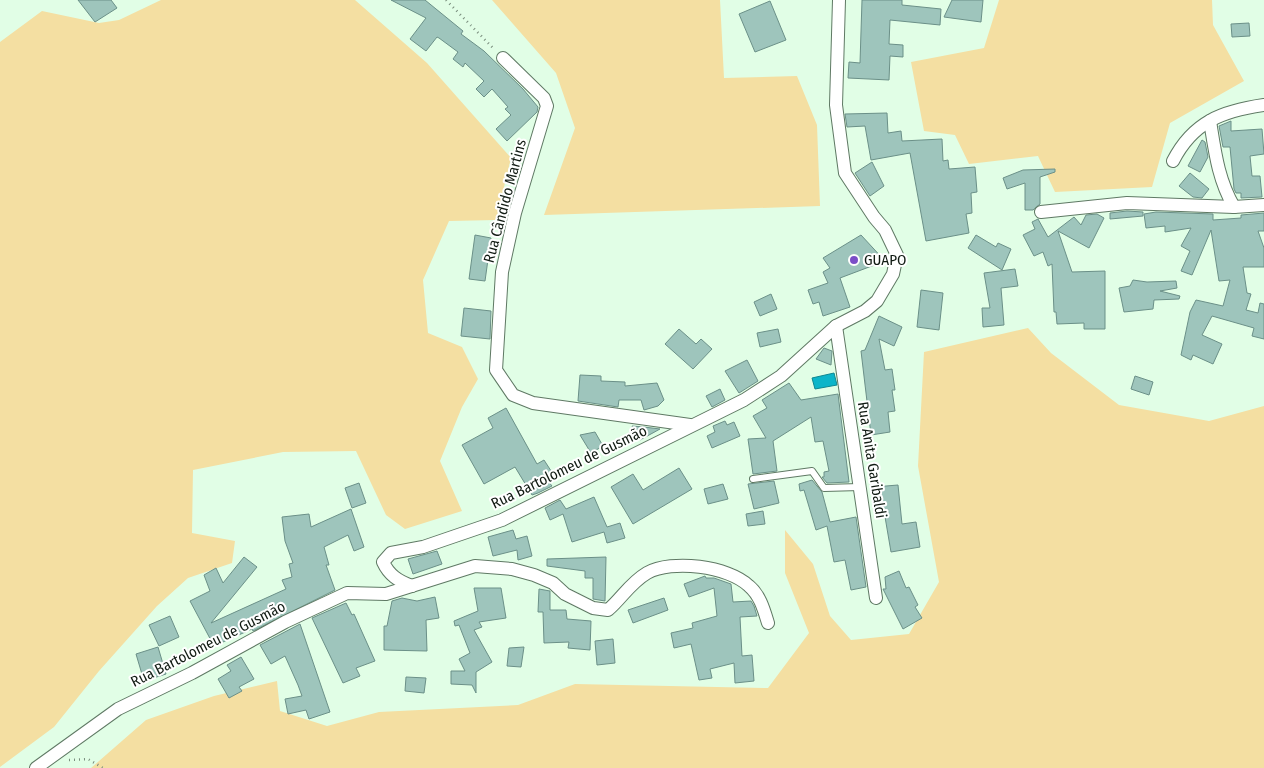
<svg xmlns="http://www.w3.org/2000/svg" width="1264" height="768" font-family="'Fira Sans Condensed',sans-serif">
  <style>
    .green { fill: #f4dfa2 }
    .water { fill: #0cb5c9; stroke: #0e8792 }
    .building { fill: #9ec5bc; stroke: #6b9088 }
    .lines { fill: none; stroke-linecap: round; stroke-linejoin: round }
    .lane-casing { stroke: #5f7964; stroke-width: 8 }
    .street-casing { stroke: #5f7964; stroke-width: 14 }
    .path { stroke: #798d7d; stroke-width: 2.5; stroke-dasharray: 1 4; stroke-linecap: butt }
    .lane { stroke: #fff; stroke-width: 6 }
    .street { stroke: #fff; stroke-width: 12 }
    .poi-dot { fill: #7b4ec7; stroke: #fff; stroke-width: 2 }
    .labels { text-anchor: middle; stroke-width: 4; stroke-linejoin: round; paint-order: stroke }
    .street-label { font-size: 15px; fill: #111b13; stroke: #fff }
    .poi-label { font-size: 15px; fill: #111b13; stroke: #fff; text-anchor: start }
  </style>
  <rect width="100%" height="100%" fill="#e1fee6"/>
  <g class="green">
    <polygon points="161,0 355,0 427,63 511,158 496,220 449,221 423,280 428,333 462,347 478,379 462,407 440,461 462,511 405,529 386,515 356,451 283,452 193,470 192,533 235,541 232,563 188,578 157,606 99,671 54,727 0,767 0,42 42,11 99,23 119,20"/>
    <polygon points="492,0 720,0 724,78 797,76 817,125 820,206 544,215 575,128 556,73"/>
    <polygon points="999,0 1212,0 1213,25 1244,81 1170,123 1152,187 1055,192 1038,156 969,164 955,135 924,131 911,62 984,48"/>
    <polygon points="1028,328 1051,353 1119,405 1209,421 1264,406 1264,768 91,768 146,720 214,696 277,681 280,711 327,726 379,712 518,705 575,684 768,688 809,633 785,573 785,530 813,564 830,616 851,640 909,634 939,582 918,466 924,352"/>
  </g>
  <polygon class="water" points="834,373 837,385 815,389 812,378"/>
  <g class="building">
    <polygon points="78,0 111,0 117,8 95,22"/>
    <polygon points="391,0 425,0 463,31 461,34 484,51 523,89 538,107 537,112 507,141 496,129 511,115 505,109 508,107 492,89 484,97 476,89 484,81 465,63 463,67 453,59 458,52 439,38 437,37 426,51 410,39 426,18"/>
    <polygon points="862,0 902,0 902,5 941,9 940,25 890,20 889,44 903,45 903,57 890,56 889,80 848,78 849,62 860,63"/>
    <polygon points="952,0 983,0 981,22 944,17"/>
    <polygon points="770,1 786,40 755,52 739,14"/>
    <polygon points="1249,23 1250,36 1232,37 1231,24"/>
    <polygon points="887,113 888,133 901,131 902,141 942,139 943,161 948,160 949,169 975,167 977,192 971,193 972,213 966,214 969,233 926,241 910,153 871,160 865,126 847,127 845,114"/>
    <polygon points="1231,121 1231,131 1262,129 1264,154 1250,156 1252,176 1260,176 1262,197 1241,198 1241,193 1236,193 1234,189 1230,147 1223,147 1219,126"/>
    <polygon points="1202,140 1205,142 1208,157 1200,172 1188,166"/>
    <polygon points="872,162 884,186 870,196 855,173"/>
    <polygon points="1055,169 1055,172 1040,177 1040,204 1033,210 1025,210 1025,183 1007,189 1003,178 1023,170"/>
    <polygon points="1190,173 1209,189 1202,198 1193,197 1179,186"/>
    <polygon points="1127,211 1143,212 1143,216 1110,219 1110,213"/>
    <polygon points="1156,212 1213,214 1213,220 1241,218 1241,215 1264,213 1264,231 1258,231 1264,248 1264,267 1243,267 1247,293 1251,294 1246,310 1258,313 1260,303 1264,304 1264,339 1252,336 1254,328 1212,316 1202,335 1222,344 1213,364 1193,355 1191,360 1181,355 1190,312 1196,300 1223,306 1230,280 1219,281 1211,230 1192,275 1181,271 1190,251 1181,246 1191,228 1165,232 1165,226 1146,228 1144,214"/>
    <polygon points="1097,214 1104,218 1089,248 1058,231 1072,272 1105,271 1105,329 1084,329 1084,323 1057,324 1056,312 1054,312 1052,264 1048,266 1043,252 1034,256 1023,235 1035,229 1032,222 1038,219 1048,237 1074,217 1081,225 1086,215"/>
    <polygon points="475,235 491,238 485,281 469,279"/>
    <polygon points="861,235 885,261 840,278 850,307 823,316 819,302 813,304 808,290 828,283 823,272 830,268 823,258"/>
    <polygon points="976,235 996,247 998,243 1011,249 1002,270 968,248"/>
    <polygon points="1015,269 1018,286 1001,288 1004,325 983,327 982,308 990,308 984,273"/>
    <polygon points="1133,280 1147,282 1176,281 1177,288 1160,291 1180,296 1179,299 1154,300 1153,309 1124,312 1119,288 1130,286"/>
    <polygon points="921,290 943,293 939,330 917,327"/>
    <polygon points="771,294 777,309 760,316 754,302"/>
    <polygon points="464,308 491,311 490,339 461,336"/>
    <polygon points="879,316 902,327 894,346 879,339 885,370 892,369 895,390 892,390 895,411 888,412 890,432 871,435 861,351 865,350"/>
    <polygon points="679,329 696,344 701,339 712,349 693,369 665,344"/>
    <polygon points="778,329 781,342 760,347 757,333"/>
    <polygon points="824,348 832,351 831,365 816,359"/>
    <polygon points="747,360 758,381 739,393 725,371"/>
    <polygon points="580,375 601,376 601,381 625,382 625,386 657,383 664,400 658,406 644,410 641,400 619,400 618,407 578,401"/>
    <polygon points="1135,376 1153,382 1149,395 1131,389"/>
    <polygon points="789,383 801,400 838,394 849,482 827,483 822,477 824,477 824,472 829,471 823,441 815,442 811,417 773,441 777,471 753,474 748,439 766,438 753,416 767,408 762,400"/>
    <polygon points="720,389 725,400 712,407 706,396"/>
    <polygon points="506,408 537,464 544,460 555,477 548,481 552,486 538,493 532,495 515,467 484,484 462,445 493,428 488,418"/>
    <polygon points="725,421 727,425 734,422 740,436 712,448 707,436 715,432 713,426"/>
    <polygon points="632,426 644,427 660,429 640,440"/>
    <polygon points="595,432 603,446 591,453 580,435"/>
    <polygon points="679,468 692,489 633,524 611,487 633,474 643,490"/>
    <polygon points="812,480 822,492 830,522 856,517 866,587 851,590 845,560 834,562 827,526 816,530 804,490 800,491 799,484"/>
    <polygon points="774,481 779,503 754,509 748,484"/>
    <polygon points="359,483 366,503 352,508 345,488"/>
    <polygon points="723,484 728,499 708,504 704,489"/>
    <polygon points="898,485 902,524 916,522 920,547 891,552 884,511 877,512 874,487"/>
    <polygon points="594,497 607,527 620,523 625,538 607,543 604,532 572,542 563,514 550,520 545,508 560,500 566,509"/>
    <polygon points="351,509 364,547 354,551 348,535 324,547 329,565 326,565 335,590 253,631 252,629 214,646 190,601 210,591 204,575 216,568 223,583 244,557 257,567 211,623 286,589 282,580 292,577 289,564 293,563 285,541 282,517 309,514 311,527"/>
    <polygon points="763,511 765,524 748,526 746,514"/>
    <polygon points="513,530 516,539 527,536 532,556 518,560 517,550 493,556 488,537"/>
    <polygon points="437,551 442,564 413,574 408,559"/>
    <polygon points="606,557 605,601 593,599 593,578 585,578 585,571 547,566 547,559"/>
    <polygon points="899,571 906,588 909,587 918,605 915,607 922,618 903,629 883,589 886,589 885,577"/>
    <polygon points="705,576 706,578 714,578 731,584 733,602 751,601 754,606 757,616 740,617 742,656 752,655 754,681 735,683 734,663 710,669 712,678 699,680 691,644 674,648 671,633 693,628 692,623 717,616 714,588 689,597 684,584"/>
    <polygon points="474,588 501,588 506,618 479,622 482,627 474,630 492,662 476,672 476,693 472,685 451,684 451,671 465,671 459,659 470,653 459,625 455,626 454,621 478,611"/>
    <polygon points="539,589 550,591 550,610 566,610 567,619 591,621 590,650 568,648 569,642 544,643 543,612 538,612"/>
    <polygon points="435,597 439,618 426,620 427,651 384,650 384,626 387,626 392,601 402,598 417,601"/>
    <polygon points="664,598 668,610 633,623 628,610"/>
    <polygon points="346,603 352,615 354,614 375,661 356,668 360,676 343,683 312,618"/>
    <polygon points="170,616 179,637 159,646 149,625"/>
    <polygon points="300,624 330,712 309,719 306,710 288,714 285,699 302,696 298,685 285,656 271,664 260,645"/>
    <polygon points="613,639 615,663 597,665 595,641"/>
    <polygon points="158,647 166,674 144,681 136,654"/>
    <polygon points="524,647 521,667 507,666 509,648"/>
    <polygon points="241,657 254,679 239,687 242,691 229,698 218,679 231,671 227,665"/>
    <polygon points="406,677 426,678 424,693 405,691"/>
  </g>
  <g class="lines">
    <g class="lane-casing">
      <polyline id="lane" points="753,479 812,471 824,488 860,487"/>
    </g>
    <g class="street-casing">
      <g id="street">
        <polyline points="503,58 544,98 547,106 515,213 502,272 496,370 513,395 533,403 690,425"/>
        <path d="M1210,121C1215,152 1218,179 1234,207"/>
        <path d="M1173,161C1193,122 1222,111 1264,105"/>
        <polyline points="1041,212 1127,203 1234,207 1264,205"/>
        <polyline points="836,326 876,598"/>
        <path d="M412,586C398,581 389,575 383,562L391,553L423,547L502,520L744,400L781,376L836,326L865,311L877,301L893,274L897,255L885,230L874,217L845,173L836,105L839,0"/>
        <path d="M36,768L118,709L192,673L285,622L347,593L386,594L475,566L512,569L534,575L553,583L565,594L593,608L608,610C622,598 630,583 647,573C672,559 728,566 749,586C760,595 764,610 768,623"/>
      </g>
    </g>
    <g class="path">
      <polyline points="446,0 494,49"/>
      <polyline points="69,760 88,759 103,768"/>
    </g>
    <use href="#lane" class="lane"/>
    <use href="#street" class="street"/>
  </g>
  <circle class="poi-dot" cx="854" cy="260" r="5"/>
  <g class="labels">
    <g class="street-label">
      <text transform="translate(505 201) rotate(-75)" y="5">Rua Cândido Martins</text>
      <text transform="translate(872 460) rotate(81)" y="5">Rua Anita Garibaldi</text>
      <text transform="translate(569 467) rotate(-26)" y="5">Rua Bartolomeu de Gusmão</text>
      <text transform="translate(208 644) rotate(-27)" y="5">Rua Bartolomeu de Gusmão</text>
    </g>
    <g class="poi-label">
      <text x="864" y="265">GUAPO</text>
    </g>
  </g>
</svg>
